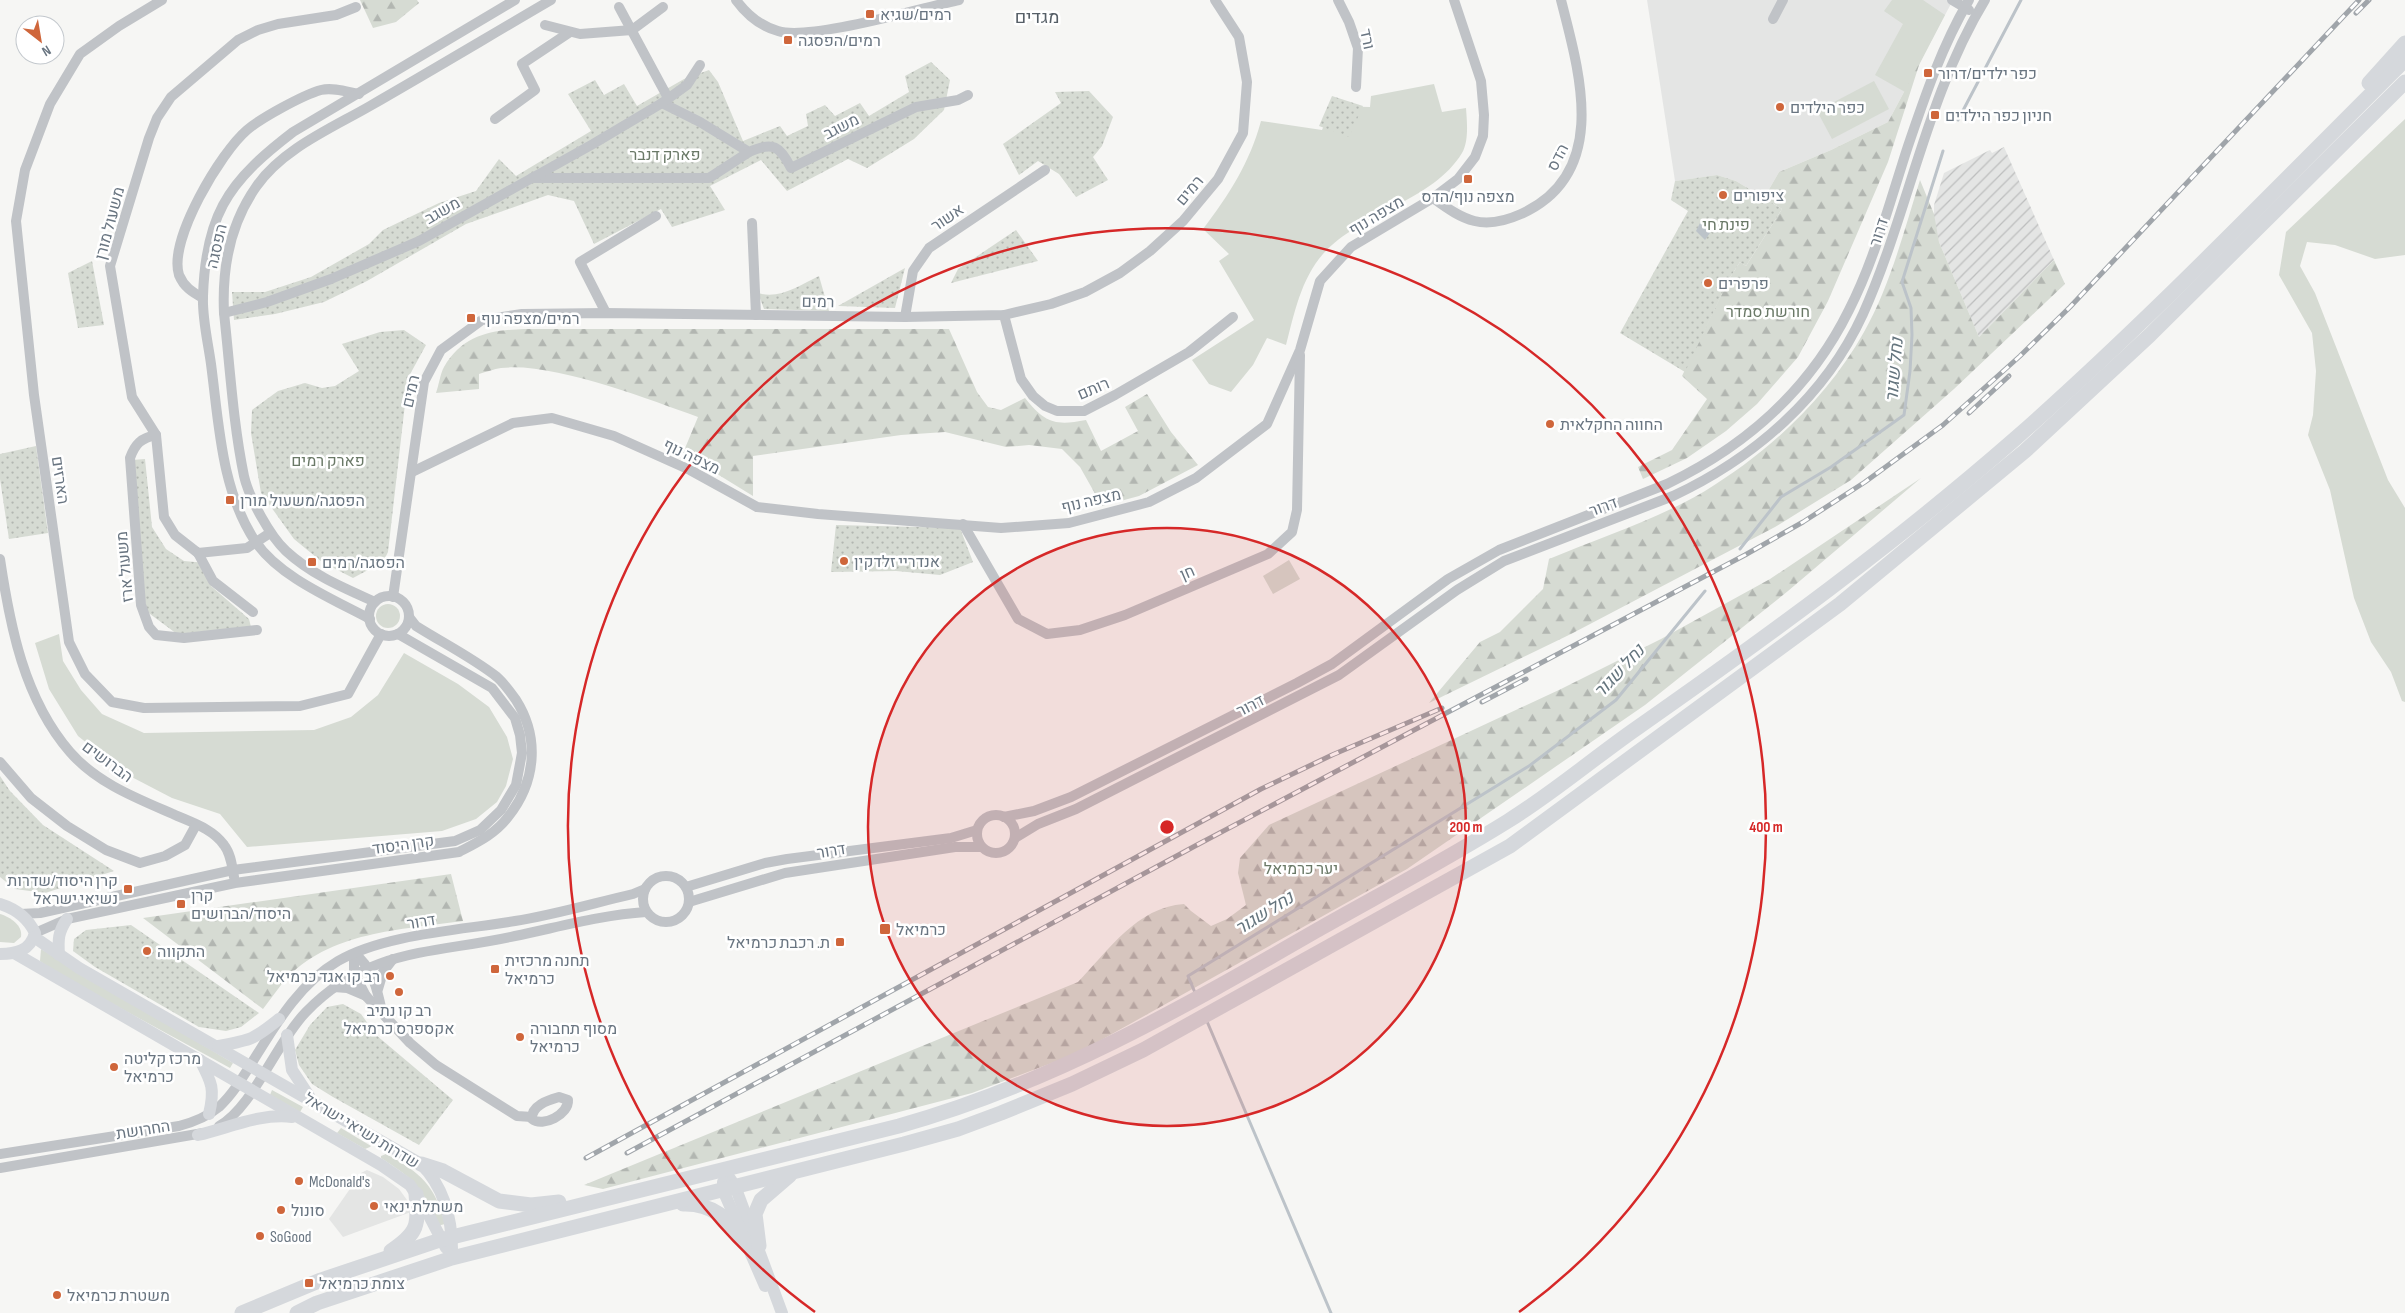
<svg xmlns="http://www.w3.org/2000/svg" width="2405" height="1313" font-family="'Sofia Sans Condensed',Heebo,sans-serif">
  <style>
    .built { fill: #e4e5e4 }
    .industrial { fill: url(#industrial-furrows) }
    .grass { fill: #d6dbd3 }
    .forest { fill: url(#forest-firs) }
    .park { fill: url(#park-dots) }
    .water { fill: #bcc3c9 }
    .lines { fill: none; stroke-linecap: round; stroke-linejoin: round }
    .stream { stroke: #bcc3c9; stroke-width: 3 }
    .minor { stroke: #c0c3c7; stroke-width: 10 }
    .major { stroke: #d5d8dc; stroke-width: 12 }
    .highway { stroke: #d5d8dc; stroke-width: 15 }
    .rail-casing { stroke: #a0a5aa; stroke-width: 5 }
    .rail { stroke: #fff; stroke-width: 3; stroke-dasharray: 9; stroke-linecap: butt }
    .ring { fill: none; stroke: #d62828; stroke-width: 2.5 }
    .poi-dot { fill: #cf663b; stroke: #fff; stroke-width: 2 }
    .labels { text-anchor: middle; stroke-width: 5; stroke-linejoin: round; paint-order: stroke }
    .poi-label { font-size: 16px; fill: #697581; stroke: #fff; text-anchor: start }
    .street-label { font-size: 16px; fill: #697581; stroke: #fff }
    .park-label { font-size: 16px; fill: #6a7967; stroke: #fff }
    .neighbourhood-label { font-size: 18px; fill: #565f67; stroke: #fff }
    .water-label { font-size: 18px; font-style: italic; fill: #65757e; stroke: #fff }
    .centre { fill: #d62828; stroke: #fff; stroke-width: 2.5 }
    .ring-label { font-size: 15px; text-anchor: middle; font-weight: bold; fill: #d62828; stroke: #fff; stroke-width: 5; stroke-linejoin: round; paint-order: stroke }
  </style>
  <defs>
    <pattern id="industrial-furrows" width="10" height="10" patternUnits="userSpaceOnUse" patternTransform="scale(1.25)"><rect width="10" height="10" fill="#e4e5e4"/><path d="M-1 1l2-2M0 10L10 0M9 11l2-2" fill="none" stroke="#bdbebe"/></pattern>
    <pattern id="forest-firs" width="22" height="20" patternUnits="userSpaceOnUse" patternTransform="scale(1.25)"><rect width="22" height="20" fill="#d6dbd3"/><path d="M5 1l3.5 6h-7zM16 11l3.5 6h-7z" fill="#b2b6b1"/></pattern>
    <pattern id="park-dots" width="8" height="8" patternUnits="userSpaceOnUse" patternTransform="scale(1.25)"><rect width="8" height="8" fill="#d6dbd3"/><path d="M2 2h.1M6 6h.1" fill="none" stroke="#b2b6b1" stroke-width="1.8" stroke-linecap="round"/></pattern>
  </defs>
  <rect width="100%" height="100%" fill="#f6f6f4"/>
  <g class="built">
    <polygon points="1647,0 1953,0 1888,122 1831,150 1779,172 1764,198 1736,181 1717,175 1675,181"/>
    <polygon points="367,1170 383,1177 399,1189 407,1200 411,1212 343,1237 329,1219 361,1173"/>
  </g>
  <polygon class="industrial" points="2004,147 2054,260 1979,337 1939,242 1934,223 1934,205 1944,173 1990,150 1992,153"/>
  <g class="grass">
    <polygon points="1892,0 1923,0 1945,15 1905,92 1875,75 1903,24 1884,11"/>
    <polygon points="1874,81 1889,109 1832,139 1817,111"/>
    <path d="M1434,84L1442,112L1466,108C1467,122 1469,141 1462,153C1433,201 1361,212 1323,254C1301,279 1294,314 1286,345L1267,338L1253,365L1231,392L1209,384L1192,360L1254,320L1219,261L1229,254L1203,229C1229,195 1250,162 1261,121L1322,130L1332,106L1370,107L1371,96Z"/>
    <polygon points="2405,119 2405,255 2375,259 2335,245 2307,242 2300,266 2315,293 2388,480 2405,508 2405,702 2402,701 2391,672 2371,642 2354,598 2330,490 2308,435 2313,415 2316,371 2312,333 2279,275 2286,232"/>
    <polygon points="1289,560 1300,579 1273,594 1263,576"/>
    <circle cx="388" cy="616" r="12"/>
    <polygon points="59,634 63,661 81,690 102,714 144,733 314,730 351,717 378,695 404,653 458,684 489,707 507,737 513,759 506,786 497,802 476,819 442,831 247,847 220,814 172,798 124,773 78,736 49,689 35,643"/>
    <path d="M0,914C10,917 23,925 21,937L14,943L0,942Z"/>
    <polygon points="41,949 233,1063 230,1068 58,974 40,961"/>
    <polygon points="272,1090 303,1107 300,1112 270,1095"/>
    <polygon points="341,1128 371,1146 370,1147 365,1149 337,1133"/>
    <path d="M386,1154C421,1173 435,1185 445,1224L437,1226C424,1188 415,1180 381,1158V1156Z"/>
  </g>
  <g class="forest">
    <polygon points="360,0 417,0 419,3 396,22 373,28"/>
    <polygon points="1920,62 1888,162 1828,301 1798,357 1757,404 1726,431 1687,458 1643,479 1638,467 1672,450 1707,399 1682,376 1729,279 1740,262 1746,266 1782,209 1764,198 1779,172 1831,150 1888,122"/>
    <path d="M1920,180L1934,214L1939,242L1979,337L2054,260L2065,284L1954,389L1851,480L1775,527L1571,634L1429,703L1480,642L1500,632L1543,589L1549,559C1599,538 1660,518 1705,491C1769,452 1827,398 1864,332C1890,286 1904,231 1920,180Z"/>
    <path d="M541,329H949L977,392L988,407L1001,410L1025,398C1045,423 1055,426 1086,420L1101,451L1138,431L1125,407L1147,394L1171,432L1198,465L1139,496L1102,506L1080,467L1062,449L1029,445L1006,447L945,432L901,435L753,456V496L683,453L698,417C647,399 553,362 501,368C494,369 486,372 479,374V389L436,393C439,385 440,374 444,367C466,329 502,329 541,329Z"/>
    <path d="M1921,478L1788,591L1645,705L1407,869L1078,1053L972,1093L603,1189L584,1185L1078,982C1108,951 1137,907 1184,904L1191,911L1211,926L1227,919L1246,905L1238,873L1240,858L1269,825L1561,689L1661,639L1770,579Z"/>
    <path d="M451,874L463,921C401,930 329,931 284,981C277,990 270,1000 263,1009L143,918Z"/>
  </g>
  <g class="park">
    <polygon points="931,62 950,80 944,110 914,139 867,168 848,159 787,191 761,160 710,186 725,210 672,227 661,209 594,244 574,201 548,195 466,224 367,281 324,302 275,314 234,320 232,292 265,292 311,277 369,244 383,230 439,203 476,191 499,159 516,176 591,131 568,94 595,80 604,95 624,84 637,106 684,79 709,70 718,82 743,141 780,126 787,136 808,126 806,114 825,105 835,116 860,103 869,116 909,92 905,76"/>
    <polygon points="1089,91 1113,117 1102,146 1093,157 1108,180 1076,197 1059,174 1038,161 1019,175 1003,144 1061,103 1055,92"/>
    <polygon points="1332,96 1363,106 1349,137 1319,126"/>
    <polygon points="1717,175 1736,181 1782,209 1746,266 1740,262 1729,279 1685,372 1620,333 1688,211 1671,200 1675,181"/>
    <polygon points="1016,230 1038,261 951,283 958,269"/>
    <polygon points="92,261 104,325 78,328 68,273"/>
    <polygon points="905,268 895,308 838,306"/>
    <path d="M819,276L829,311L764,309L758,293C779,300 800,285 819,276Z"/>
    <polygon points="404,330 426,345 408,378 388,552 383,562 353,578 322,562 294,539 261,493 251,433 252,410 278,391 305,383 322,388 335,386 359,371 342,344 380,332"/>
    <polygon points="36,446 48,533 9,539 0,479 0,454"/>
    <polygon points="145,459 152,527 166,549 184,561 206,563 211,586 249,619 251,627 177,634 146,611 132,460"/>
    <polygon points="836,525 960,528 973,562 940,575 896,571 831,572"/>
    <polygon points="0,776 10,791 43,825 114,871 45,893 15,889 0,877"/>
    <polygon points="131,925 259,1013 241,1027 226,1031 199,1027 95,967 73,951 74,939 86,930"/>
    <polygon points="343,1004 361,1014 376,1035 453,1100 419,1145 333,1097 312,1084 299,1065 295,1050 310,1025 327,1007"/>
  </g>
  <polygon class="water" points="1701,221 1712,230 1705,240 1696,231"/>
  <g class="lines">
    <g class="stream">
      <polyline points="1958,120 2021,0"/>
      <polyline points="1740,549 1781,497 1831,467 1904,415 1910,371 1912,335 1911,308 1902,282 1943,151"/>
      <polyline points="1196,995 1188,976 1529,766 1616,700 1705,591"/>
      <polyline points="1206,1019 1331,1313"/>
    </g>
    <g class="minor">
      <polyline points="162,0 119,26 80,54 50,104 25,170 16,221 34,395 69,642 85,674 112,702 144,708 300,706 348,694 381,634"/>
      <path d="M736,0C747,15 760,26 778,31C810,41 921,8 959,0"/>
      <polyline points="1338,0 1349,22 1358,48 1356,87"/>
      <polyline points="1952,0 1969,10"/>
      <polyline points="619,7 668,98"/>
      <polyline points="1773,19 1783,0"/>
      <polyline points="545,25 580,34 632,30 663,7"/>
      <path d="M662,103L700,122L749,152C773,141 780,146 791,168L916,107L958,100L968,95"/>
      <polyline points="495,119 535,90 522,64 570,32"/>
      <polyline points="532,178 709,178 749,152"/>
      <path d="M1433,198C1464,221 1483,231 1521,214C1610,174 1580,74 1561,0"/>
      <polyline points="752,223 756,315"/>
      <path d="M203,298C192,292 184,287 179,275C168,240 221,152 247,130C261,118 303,95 321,90C333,87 348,92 359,94"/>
      <polyline points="224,313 267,302 331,279 419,241 593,144 662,103 687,85 700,65"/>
      <polyline points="606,313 580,262 656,216"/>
      <polyline points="1004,315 1021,379 1033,396 1045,406 1057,411 1084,411 1115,395 1189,352 1233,317"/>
      <polyline points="905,317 913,271 929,248 1045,170"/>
      <path d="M156,435C141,438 135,444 130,458L141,605L149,627L156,635L184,638L257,630"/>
      <polyline points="412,472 513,423 552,418 614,436 690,470 757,507 818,514 1001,528 1069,523 1149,502 1196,478 1267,424 1300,350 1320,281 1351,247 1433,198 1458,179 1475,157 1483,136 1484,115 1481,81 1454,0"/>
      <polyline points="963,524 1018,619 1047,634 1080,630 1125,615 1268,554 1292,532 1297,510 1300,355"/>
      <polyline points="270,533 247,548 198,553 175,535 164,517 156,435 132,397 110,266 149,138 157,118 171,97 238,40 258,30 278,24 336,15 356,7"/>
      <polyline points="198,553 213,581 253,612"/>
      <path d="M0,559C10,626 24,699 70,752C97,783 136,798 173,814C190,822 212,828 224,845C231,854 232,866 234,877"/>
      <circle cx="389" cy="616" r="20"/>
      <polyline points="393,597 424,382 441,350 482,320 522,314 606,313 905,317 1004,315 1051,304 1085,292 1120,273 1150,251 1183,221 1218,179 1243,133 1247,82 1239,37 1215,0"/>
      <path d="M375,602C344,588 312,575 286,551C270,536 249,498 244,476C233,423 230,367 224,313C222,269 230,224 256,187C282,149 332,128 370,106C431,71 491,35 551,0"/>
      <path d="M370,619C333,599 279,577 255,541C221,489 219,424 211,364C208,342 202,318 203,296C204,265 208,233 223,205C239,175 267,152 293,132L515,0"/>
      <polyline points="0,762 31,798 67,826 106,850 140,863 165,856 185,845 196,825"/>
      <circle cx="996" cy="834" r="19"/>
      <path d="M1004,817L1034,811L1071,797L1297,683L1332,664L1448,579L1499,550L1667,484C1746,446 1810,389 1849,310C1875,259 1890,201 1908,146C1925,96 1942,46 1969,0"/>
      <path d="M1015,838L1038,824L1076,809L1339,675L1457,590L1504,561L1673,496C1754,458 1825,397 1863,314C1909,211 1926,97 1985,0"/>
      <circle cx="666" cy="899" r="23"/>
      <polyline points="686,887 765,863 787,859 951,838 977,830"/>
      <polyline points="689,902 785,873 955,847 981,847"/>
      <polyline points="20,914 40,913 233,870 455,841 480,830 501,810 516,785 522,753 520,735 515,718 492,688 398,634"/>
      <path d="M35,933L67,919L235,883L459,852C478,842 495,834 508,817C536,782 540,738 516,700C511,693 504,683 497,677C473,658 443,643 416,626L409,617"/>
      <polyline points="354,954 354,973 366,996 410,1043 436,1065 517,1116 532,1117"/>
      <path d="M354,954C372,965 378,992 382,1012"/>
      <polyline points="334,987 347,988 366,996"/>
      <polyline points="378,989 383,972 393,959"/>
      <path d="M559,1097L568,1100C569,1114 543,1128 532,1119C531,1105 549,1100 559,1097Z"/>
      <path d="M219,1126C253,1107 276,1043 306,1012C369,947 434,954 515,936C559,927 601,915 646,912"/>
      <path d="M0,1154L179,1126C194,1122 207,1117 219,1107C233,1094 243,1077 253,1061C276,1024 299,984 338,961C384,934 462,930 515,921C554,915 594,903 633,894L645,889"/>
      <polyline points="0,1168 203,1133"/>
    </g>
    <g class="major">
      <path d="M0,904C16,909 28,918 35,933C30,951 16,954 0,954"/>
      <path d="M34,937L79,968L421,1164C446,1189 453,1224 452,1258"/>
      <polyline points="16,954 381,1165 410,1185 426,1210 446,1248"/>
      <path d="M59,955C58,940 58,932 67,919"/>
      <polyline points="287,1035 292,1070 309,1096"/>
      <path d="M218,1046C251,1040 253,1040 279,1019"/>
      <path d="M200,1060C212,1083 215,1089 209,1114"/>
      <path d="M198,1135C229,1128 260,1113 292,1117"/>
      <polyline points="724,1170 735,1186 782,1313"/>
      <polyline points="723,1182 723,1190 765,1286"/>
    </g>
    <g class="highway">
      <polyline points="2369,83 2405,43"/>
      <polyline points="421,1164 443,1171 499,1201 531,1205 559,1202"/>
      <path d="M683,1204C713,1203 728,1219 745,1242"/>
      <polyline points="759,1246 755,1214 761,1200 790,1175"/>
      <path d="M391,1251C418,1233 419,1225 416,1194"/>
      <path d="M242,1313L321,1280L440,1240L899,1126C1053,1083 1184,1007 1321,928C1383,893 1447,859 1508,821C1553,793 1594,758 1637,728C1767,637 1896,543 2016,438C2151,319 2277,187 2405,60"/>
      <polyline points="297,1313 317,1303 452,1258 904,1144 958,1129 1001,1113 1072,1084 1143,1050 1510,846 1840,604 2025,451 2150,335 2405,82"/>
    </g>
    <g class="rail-casing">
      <g id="rail">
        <polyline points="2356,13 2369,0"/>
        <polyline points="1969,413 2009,376"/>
        <polyline points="1482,702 1526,679"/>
        <polyline points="627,1153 1195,846 1745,555 1803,522 1865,482 1943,425 2020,356 2070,307 2359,0"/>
        <polyline points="586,1158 1261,789 1332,755 1442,708"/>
      </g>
    </g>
    <use href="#rail" class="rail"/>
  </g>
  <circle cx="1167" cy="827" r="299" fill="#d62828" fill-opacity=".12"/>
  <g class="ring">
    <circle cx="1167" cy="827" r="299"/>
    <path d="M815 1312A599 599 0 1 1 1519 1312"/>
  </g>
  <g class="poi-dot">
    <rect x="865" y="9" width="10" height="10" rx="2.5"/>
    <rect x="783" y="35" width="10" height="10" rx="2.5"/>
    <rect x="1923" y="68" width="10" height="10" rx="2.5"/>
    <circle cx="1780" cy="107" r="5"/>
    <rect x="1930" y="110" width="10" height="10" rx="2.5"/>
    <rect x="1463" y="174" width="10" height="10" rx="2.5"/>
    <circle cx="1723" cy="195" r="5"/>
    <circle cx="1708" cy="283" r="5"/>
    <rect x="466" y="313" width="10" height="10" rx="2.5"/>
    <circle cx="1550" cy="424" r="5"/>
    <rect x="225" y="495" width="10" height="10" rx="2.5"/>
    <circle cx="844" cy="561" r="5"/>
    <rect x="307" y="557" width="10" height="10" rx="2.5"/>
    <rect x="123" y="884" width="10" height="10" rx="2.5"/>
    <rect x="176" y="899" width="10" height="10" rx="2.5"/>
    <rect x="879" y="923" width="12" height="12" rx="2.5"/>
    <rect x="835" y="937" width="10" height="10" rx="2.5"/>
    <circle cx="147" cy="951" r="5"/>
    <rect x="490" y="964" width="10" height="10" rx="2.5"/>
    <circle cx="390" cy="976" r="5"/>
    <circle cx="399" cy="992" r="5"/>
    <circle cx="520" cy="1037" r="5"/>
    <circle cx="114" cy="1067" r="5"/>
    <circle cx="299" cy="1181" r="5"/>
    <circle cx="374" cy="1206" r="5"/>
    <circle cx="281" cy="1210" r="5"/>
    <circle cx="260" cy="1236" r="5"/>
    <rect x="304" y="1278" width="10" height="10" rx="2.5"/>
    <circle cx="57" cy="1295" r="5"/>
  </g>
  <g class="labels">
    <g class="poi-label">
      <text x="880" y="20">רמים/שגיא</text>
      <text x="798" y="46">רמים/הפסגה</text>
      <text x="1938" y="79">כפר ילדים/דרור</text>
      <text x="1790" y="113">כפר הילדים</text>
      <text x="1945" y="121">חניון כפר הילדים</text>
      <text x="1733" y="201">ציפורים</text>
      <text x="1468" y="202" text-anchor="middle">מצפה נוף/הדס</text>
      <text x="1718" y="289">פרפרים</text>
      <text x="481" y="324">רמים/מצפה נוף</text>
      <text x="1560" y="430">החווה החקלאית</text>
      <text x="240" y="506">הפסגה/משעול מורן</text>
      <text x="854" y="567">אנדריי זלדקין</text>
      <text x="322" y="568">הפסגה/רמים</text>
      <text x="118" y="886" text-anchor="end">קרן היסוד/שדרות<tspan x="118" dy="18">נשיאי ישראל</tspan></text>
      <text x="191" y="901">קרן<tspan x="191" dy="18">היסוד/הברושים</tspan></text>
      <text x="896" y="935">כרמיאל</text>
      <text x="830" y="948" text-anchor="end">ת. רכבת כרמיאל</text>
      <text x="157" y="957">התקווה</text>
      <text x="505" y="966">תחנה מרכזית<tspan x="505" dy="18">כרמיאל</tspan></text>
      <text x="380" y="982" text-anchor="end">רב קו אגד כרמיאל</text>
      <text x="399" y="1016" text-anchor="middle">רב קו נתיב<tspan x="399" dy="18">אקספרס כרמיאל</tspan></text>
      <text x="530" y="1034">מסוף תחבורה<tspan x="530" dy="18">כרמיאל</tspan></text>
      <text x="124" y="1064">מרכז קליטה<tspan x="124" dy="18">כרמיאל</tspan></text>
      <text x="309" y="1187">McDonald's</text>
      <text x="384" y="1212">משתלת ינאי</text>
      <text x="291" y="1216">סונול</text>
      <text x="270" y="1242">SoGood</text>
      <text x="319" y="1289">צומת כרמיאל</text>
      <text x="67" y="1301">משטרת כרמיאל</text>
    </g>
    <g class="street-label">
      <text transform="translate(1368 39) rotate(78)" y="6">ורד</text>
      <text transform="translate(841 126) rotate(-27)" y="6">משגב</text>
      <text transform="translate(1557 157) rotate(-63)" y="6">הדס</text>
      <text transform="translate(1189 190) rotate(-50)" y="6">רמים</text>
      <text transform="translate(442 210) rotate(-30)" y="6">משגב</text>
      <text transform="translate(1376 215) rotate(-31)" y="6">מצפה נוף</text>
      <text transform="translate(947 217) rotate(-34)" y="6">אשור</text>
      <text transform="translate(109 223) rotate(-75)" y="6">משעול מורן</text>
      <text transform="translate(1878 232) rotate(-72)" y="6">דרור</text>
      <text transform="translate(216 246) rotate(-77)" y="6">הפסגה</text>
      <text transform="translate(818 301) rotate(1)" y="6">רמים</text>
      <text transform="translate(1093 388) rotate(-23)" y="6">רותם</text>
      <text transform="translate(410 391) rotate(-77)" y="6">רמים</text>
      <text transform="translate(692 456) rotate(26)" y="6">מצפה נוף</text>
      <text transform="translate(61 480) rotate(82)" y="6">הארזים</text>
      <text transform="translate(1091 500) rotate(-13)" y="6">מצפה נוף</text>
      <text transform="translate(1603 506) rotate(-20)" y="6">דרור</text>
      <text transform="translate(124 567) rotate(-95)" y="6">משעול ארז</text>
      <text transform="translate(1187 572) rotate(-23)" y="6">חן</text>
      <text transform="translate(1250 705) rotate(-27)" y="6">דרור</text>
      <text transform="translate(108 761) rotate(36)" y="6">הברושים</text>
      <text transform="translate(403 844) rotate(-8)" y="6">קרן היסוד</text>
      <text transform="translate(831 850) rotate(-9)" y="6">דרור</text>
      <text transform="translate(421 921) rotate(-9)" y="6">דרור</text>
      <text transform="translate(143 1129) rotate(-9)" y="6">החרושת</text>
      <text transform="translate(362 1130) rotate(31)" y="6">שדרות נשיאי ישראל</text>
    </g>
    <g class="park-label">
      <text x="665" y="160">פארק דנבר</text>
      <text x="1726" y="230">פינת חי</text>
      <text x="1768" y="317">חורשת סמדר</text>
      <text x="328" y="466">פארק רמים</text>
      <text x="1301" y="874">יער כרמיאל</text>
    </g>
    <g class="neighbourhood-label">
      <text x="1037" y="23">מגדים</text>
    </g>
    <g class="water-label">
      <text transform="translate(1894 370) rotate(-85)" y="6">נחל שגור</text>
      <text transform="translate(1619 671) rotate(-47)" y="6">נחל שגור</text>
      <text transform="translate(1264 913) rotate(-32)" y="6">נחל שגור</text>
    </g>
  </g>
  <circle cx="1167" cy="827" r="8" class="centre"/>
  <g class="ring-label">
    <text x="1466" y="832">200 m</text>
    <text x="1766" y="832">400 m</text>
  </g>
  <g transform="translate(40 40) rotate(149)"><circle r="24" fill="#ffffff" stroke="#c3c8cd"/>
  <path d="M0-4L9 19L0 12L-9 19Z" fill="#cf663b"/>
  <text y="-8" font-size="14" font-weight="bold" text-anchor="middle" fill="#697581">N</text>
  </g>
</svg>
